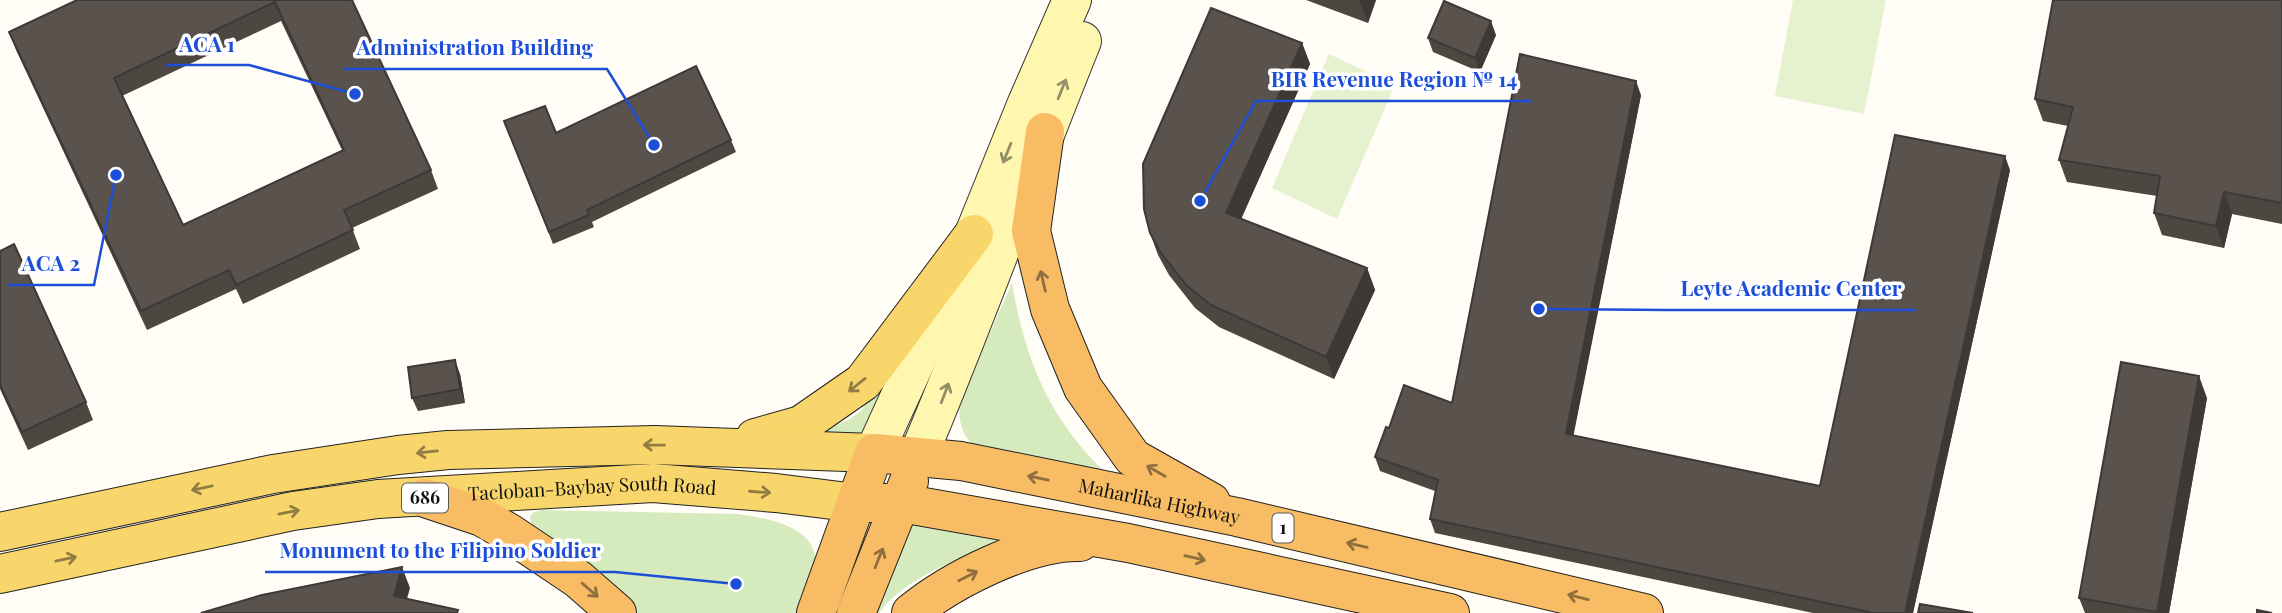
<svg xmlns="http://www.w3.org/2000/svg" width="2282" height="613" font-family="'Playfair Display',serif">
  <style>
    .green { fill: #d5ebbd }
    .pitch { fill: #e6f2cf }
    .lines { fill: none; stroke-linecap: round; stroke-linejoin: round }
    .secondary-casing { stroke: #333; stroke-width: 40 }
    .primary-casing { stroke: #222; stroke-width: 40 }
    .trunk-casing { stroke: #222; stroke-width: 40 }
    .secondary { stroke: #fff6b0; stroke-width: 38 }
    .primary { stroke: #f9d66b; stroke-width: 38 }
    .trunk { stroke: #f7bc64; stroke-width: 38 }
    .wall { fill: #4d4742; fill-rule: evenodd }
    .shaded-wall { fill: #3f3936 }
    .building { fill: #5a524d; stroke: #3f3936; stroke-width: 2; fill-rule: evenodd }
    .oneway { stroke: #948f68 }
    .oneway2 { stroke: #906f3f }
    .oneway3 { stroke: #917d42 }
    .labels { text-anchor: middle; stroke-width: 7; stroke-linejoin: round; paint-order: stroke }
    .shield { fill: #fff; stroke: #585858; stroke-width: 2 }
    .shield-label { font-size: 18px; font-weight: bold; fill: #111 }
    .street-label { font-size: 19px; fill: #111; stroke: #fff }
    .leader { fill: none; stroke: #1d4ed8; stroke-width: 2.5 }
    .callout-dot { fill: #1d4ed8; stroke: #fff; stroke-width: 2.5 }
    .callout-label { font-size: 21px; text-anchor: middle; font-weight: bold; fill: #1d4ed8; stroke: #fff; stroke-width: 7; stroke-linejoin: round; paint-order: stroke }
  </style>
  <rect width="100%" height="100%" fill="#fffdf5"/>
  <g class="green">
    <path d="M1012,283C1025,361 1050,421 1109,476L978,449C962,437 959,423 959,403Z"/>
    <polygon points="900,350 874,436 827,433 824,430 850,419 861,411"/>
    <path d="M541,510L738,514C769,519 825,527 814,572C811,586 804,600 799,613H638L613,588L531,524L530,517L534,512Z"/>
    <path d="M907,522L1016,536C974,552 905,576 879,613H872Z"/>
  </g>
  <g class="pitch">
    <polygon points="1793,0 1886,0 1864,114 1775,96"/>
    <polygon points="1329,54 1395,85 1337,219 1272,188"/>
  </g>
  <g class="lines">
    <g class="secondary-casing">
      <g id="secondary">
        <polyline points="874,453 974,234 1027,103 1072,0"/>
        <path d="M918,456C976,319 1026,179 1082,41"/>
      </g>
    </g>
    <g class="primary-casing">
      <g id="primary">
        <polyline points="755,438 801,425 863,382 974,234"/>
        <polyline points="0,532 273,474 398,455 448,450 655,445 874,453"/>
        <path id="s1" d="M0,574L293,511L378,499L653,483L776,493L856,503"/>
      </g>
    </g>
    <g class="trunk-casing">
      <g id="trunk">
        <polyline points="1045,132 1031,231 1050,309 1083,388 1133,458 1211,502"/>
        <polyline points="425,498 482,517 511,534 578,579 617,613"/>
        <polyline points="856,503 901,503 1128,543 1450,613"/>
        <path id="s2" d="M816,613L874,453L961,461L1237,517L1644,613"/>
        <polyline points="856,613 909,481"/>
        <path d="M911,613C951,580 1028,541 1080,542"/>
      </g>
    </g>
    <use href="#secondary" class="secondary"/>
    <use href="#primary" class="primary"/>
    <use href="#trunk" class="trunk"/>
  </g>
  <g class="wall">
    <path d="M77,0H352L431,170L438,189L352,228L360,249L243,304L236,289L147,330L16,50L9,32ZM281,21L342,150L183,225L122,96Z"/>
    <polygon points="1306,0 1376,0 1368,23"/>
    <polygon points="2282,0 2282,224 2232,214 2224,248 2162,235 2154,213 2157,196 2067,182 2059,160 2068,126 2043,121 2035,99"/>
    <polygon points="1496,35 1480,72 1433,52 1428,38"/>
    <polygon points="1302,43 1310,64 1241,219 1367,268 1375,290 1334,379 1219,327 1195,308 1169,275 1158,255 1150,233"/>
    <polygon points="1641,95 1573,435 1820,486 2010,170 1913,613 1813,613 1435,533 1430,519 1435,491 1380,471 1375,457 1389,428 1452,403"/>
    <polygon points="509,133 556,133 731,140 736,152 592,222 594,227 553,244"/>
    <polygon points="0,251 86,402 93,420 28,450 0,389"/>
    <polygon points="460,374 465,403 418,411 412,398"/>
    <polygon points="2207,398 2169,613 2085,613 2079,598"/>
  </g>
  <g class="shaded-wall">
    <polygon points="1360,0 1376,0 1368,23 1360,1"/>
    <polygon points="1491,21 1496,35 1480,72 1475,58"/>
    <polygon points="1302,43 1310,64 1234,235 1226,213"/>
    <polygon points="1636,81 1641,95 1571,448 1566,434"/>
    <polygon points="2005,156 2010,170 1913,613 1905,613"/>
    <polygon points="2224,192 2232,214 2224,248 2216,226"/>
    <polygon points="1367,268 1375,290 1334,379 1326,357"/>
    <polygon points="455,360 460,374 465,403 460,389"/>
    <polygon points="2199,376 2207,398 2169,613 2157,613"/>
    <polygon points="402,567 410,588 403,613 394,596"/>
  </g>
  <g class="building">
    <path d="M77,0H352L431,170L344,210L353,230L236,285L229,270L141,311L9,32ZM275,2L344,150L183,225L114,78Z"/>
    <polygon points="2053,0 2282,0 2282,203 2224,192 2216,226 2154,213 2160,176 2059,160 2073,107 2035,99"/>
    <polygon points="1444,1 1491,21 1475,58 1428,38"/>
    <polygon points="1211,8 1302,43 1226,213 1367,268 1326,357 1211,305 1187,286 1161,253 1150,233 1144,209 1143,164"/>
    <polygon points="1520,54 1636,81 1566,434 1820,486 1895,135 2005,156 1905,613 1874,613 1430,519 1438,480 1375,457 1386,427 1389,428 1404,385 1452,403"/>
    <polygon points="696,66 731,140 587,210 589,215 549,232 504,121 545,106 556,133"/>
    <polygon points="14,244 86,402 22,432 0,385 0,251"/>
    <polygon points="455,360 460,389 412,398 408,367"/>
    <polygon points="2121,362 2199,376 2157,612 2079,598"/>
    <polygon points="402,567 394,596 458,610 457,613 201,613 262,595"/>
    <polygon points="1920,604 1973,613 1918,613"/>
    <polygon points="2257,610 2272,613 2257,613"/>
  </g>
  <defs><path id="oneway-shaft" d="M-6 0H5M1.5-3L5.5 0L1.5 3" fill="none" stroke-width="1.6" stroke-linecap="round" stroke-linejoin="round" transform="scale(1.75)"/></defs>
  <g class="oneway">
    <use href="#oneway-shaft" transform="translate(1062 89) rotate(-68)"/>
    <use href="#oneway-shaft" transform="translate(1007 153) rotate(112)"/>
    <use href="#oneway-shaft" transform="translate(945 393) rotate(-69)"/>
  </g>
  <g class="oneway2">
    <use href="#oneway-shaft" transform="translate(1043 281) rotate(-103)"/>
    <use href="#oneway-shaft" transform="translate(1156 471) rotate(-150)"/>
    <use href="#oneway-shaft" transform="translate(1038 478) rotate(-168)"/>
    <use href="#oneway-shaft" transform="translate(1357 545) rotate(-167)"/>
    <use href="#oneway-shaft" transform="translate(879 558) rotate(-68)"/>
    <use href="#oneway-shaft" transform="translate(1195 558) rotate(13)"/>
    <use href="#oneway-shaft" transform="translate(968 576) rotate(-27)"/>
    <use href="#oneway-shaft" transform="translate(590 590) rotate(41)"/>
    <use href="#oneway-shaft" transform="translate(1578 597) rotate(-166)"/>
  </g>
  <g class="oneway3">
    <use href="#oneway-shaft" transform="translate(857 385) rotate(141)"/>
    <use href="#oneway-shaft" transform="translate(654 445) rotate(-179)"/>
    <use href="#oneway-shaft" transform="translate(427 452) rotate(174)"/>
    <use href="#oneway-shaft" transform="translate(202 488) rotate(168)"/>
    <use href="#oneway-shaft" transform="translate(760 492) rotate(4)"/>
    <use href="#oneway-shaft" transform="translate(289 512) rotate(-11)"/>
    <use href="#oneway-shaft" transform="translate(66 559) rotate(-12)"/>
  </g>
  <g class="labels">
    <g class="shield">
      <rect x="402" y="483.5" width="46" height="29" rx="5"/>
      <rect x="1272.5" y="513.5" width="21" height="29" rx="5"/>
    </g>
    <g class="shield-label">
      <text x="425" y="504">686</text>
      <text x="1283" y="534">1</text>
    </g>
    <g class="street-label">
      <text dy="7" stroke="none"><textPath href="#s1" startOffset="600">Tacloban-Baybay South Road</textPath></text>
      <text dy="7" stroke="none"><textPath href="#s2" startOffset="460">Maharlika Highway</textPath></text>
    </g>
  </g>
  <path class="leader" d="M355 94L249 65H166M654 145L607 69H343M1200 201L1256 101H1531M116 175L94 285H7M1539 309L1667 310H1916M736 584L615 572H265"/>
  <g class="callout-dot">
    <circle cx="355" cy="94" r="7"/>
    <circle cx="654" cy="145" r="7"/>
    <circle cx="1200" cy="201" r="7"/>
    <circle cx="116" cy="175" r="7"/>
    <circle cx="1539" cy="309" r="7"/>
    <circle cx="736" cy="584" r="7"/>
  </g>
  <g class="callout-label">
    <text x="207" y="52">ACA 1</text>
    <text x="475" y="55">Administration Building</text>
    <text x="1394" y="87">BIR Revenue Region № 14</text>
    <text x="51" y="271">ACA 2</text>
    <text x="1791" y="296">Leyte Academic Center</text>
    <text x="440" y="558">Monument to the Filipino Soldier</text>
  </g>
</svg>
